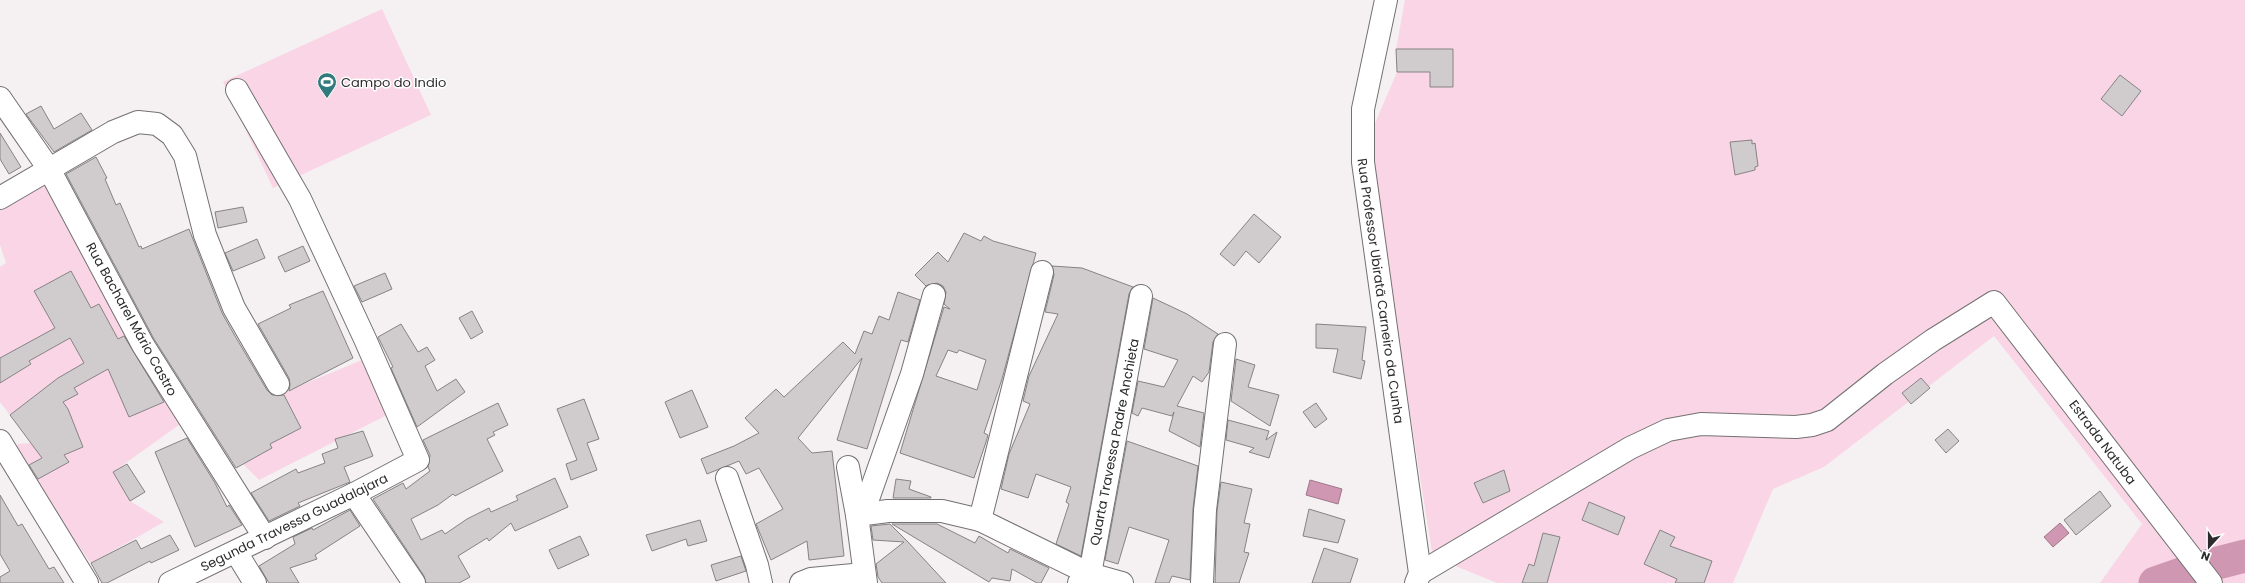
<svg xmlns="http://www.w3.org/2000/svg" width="2245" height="583" font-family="Poppins,sans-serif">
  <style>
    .green { fill: #f9d5e5 }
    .water { fill: #d097b2; stroke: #9f778a }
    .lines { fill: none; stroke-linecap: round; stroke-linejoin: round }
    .river { stroke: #d097b2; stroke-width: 33 }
    .building { fill: #d0ccce; stroke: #878385; fill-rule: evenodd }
    .minor-casing { stroke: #747172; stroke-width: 24 }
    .minor { stroke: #fff; stroke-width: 22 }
    .labels { text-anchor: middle; stroke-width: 3; stroke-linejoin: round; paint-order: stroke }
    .poi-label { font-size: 13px; fill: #2d2c2c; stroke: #fff; text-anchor: start }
    .street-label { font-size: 13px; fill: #2d2c2c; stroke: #fff }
  </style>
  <rect width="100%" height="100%" fill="#f5f1f2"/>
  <g class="green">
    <polygon points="1405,0 2245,0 2245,583 2100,583 2142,524 1994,336 1824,467 1773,489 1733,583 1497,583 1448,563 1432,552 1367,142 1397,72 1396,49"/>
    <polygon points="382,9 431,115 273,188 223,82"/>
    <polygon points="47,182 183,422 113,472 130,501 164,522 91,563 32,482 69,462 61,448 24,467 17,444 31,443 49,385 10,415 0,402 0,267 6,263 0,245 0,206"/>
    <polygon points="367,358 389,414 259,480 209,430 282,393"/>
  </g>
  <g class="water">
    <polygon points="1310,480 1342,489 1338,504 1306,495"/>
    <polygon points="2060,523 2069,533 2053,547 2044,537"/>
  </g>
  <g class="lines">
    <polyline class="river" points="2155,583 2198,568 2245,556"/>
  </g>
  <g class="building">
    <polygon points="1396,49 1453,49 1453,87 1430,87 1430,72 1397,72"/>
    <polygon points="2120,75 2141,91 2122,116 2101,99"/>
    <polygon points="41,106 54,129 81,113 92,130 54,152 26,114"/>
    <polygon points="0,133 21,167 9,174 0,159"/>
    <polygon points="1752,140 1752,144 1755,143 1758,166 1755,167 1755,170 1735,175 1730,142"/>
    <polygon points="96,157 107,178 105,179 116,205 120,203 139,247 141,246 142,249 189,229 222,313 235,336 267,390 272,395 284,395 301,428 270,444 272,448 236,468 154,339 66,174"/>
    <polygon points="243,207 247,222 218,228 215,212"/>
    <polygon points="1254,214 1281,237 1259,263 1246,251 1234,266 1220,254"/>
    <path d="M964,233L981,241L984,236L993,241L1036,253L1002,379L984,433L988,435L986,442L974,478L900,453L944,307L950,309L944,304L946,292L943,286L937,283L926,286L915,275L938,252L948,262ZM948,350L957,353L959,350L986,360L977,390L936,376Z"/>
    <polygon points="257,239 265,258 233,271 225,253"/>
    <polygon points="303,246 310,261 285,272 278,257"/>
    <polygon points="1052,266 1082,268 1133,287 1129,294 1081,556 1056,544 1069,504 1066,502 1071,487 1036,474 1028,498 1001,489 1009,454 1030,404 1023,401 1029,376 1058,314 1045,312 1054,275"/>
    <polygon points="71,271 91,308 99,304 118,339 124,336 164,402 129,417 108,369 74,388 78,394 63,402 68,409 83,447 64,455 69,462 38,479 29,465 42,458 10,415 58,378 84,363 70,338 29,361 31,364 0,383 0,358 55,328 34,291"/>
    <polygon points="385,273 392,289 362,302 354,286"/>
    <polygon points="323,291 353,358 289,391 290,384 289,378 258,324 291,308 289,305"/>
    <polygon points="898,292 920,300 908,342 901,340 867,449 837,440 862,358 798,438 812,453 832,451 844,556 809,560 807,541 771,560 756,524 783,509 759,468 746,474 739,461 707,474 701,459 734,446 759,433 745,418 776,389 784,397 843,342 855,354 864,331 872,334 879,316 889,320"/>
    <polygon points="1153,298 1187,314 1218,334 1213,342 1209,372 1202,382 1193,376 1177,406 1204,413 1200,447 1169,431 1174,412 1172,416 1142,408 1138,416 1132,413 1138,381 1164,387 1178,360 1144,349"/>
    <polygon points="472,311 483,332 471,339 459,318"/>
    <polygon points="401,324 418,352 427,347 435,360 425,366 437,391 456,379 465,392 417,427 391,368 393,367 378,337"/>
    <polygon points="1316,324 1366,327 1362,360 1365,361 1361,379 1333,372 1338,349 1316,348"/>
    <polygon points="1236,359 1255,365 1248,387 1279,395 1270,426 1231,401"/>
    <polygon points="1921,378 1930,388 1911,404 1902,393"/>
    <polygon points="692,390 708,427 680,438 665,402"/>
    <polygon points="584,399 599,439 587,443 597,470 571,480 566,464 577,460 557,409"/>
    <polygon points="498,403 508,425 493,432 495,435 487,439 503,471 455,496 453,494 438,505 411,519 421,540 442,530 445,534 467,519 489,508 491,512 518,500 516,496 555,478 568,507 515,531 511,523 489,541 487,538 458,556 470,577 459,583 426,583 424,576 373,499 403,483 406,489 430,471 428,467 430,455 423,440"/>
    <polygon points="1316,403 1327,419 1315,428 1303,412"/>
    <polygon points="1228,420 1269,431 1266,440 1277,432 1269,458 1249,452 1254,448 1226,440"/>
    <polygon points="1948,429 1959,441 1946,453 1935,440"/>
    <polygon points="363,431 373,456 344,467 350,482 298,503 300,506 269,521 251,493 296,469 298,473 325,463 322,454 338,448 335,439"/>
    <polygon points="187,438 215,483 227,507 229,505 242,525 195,547 155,452"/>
    <polygon points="1127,441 1198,466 1193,509 1190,580 1172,576 1169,583 1155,583 1169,540 1129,527 1118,564 1105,560"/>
    <polygon points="127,464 145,492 130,501 113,472"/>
    <polygon points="1504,470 1510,491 1483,503 1474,483"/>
    <polygon points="896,479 911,481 909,489 931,497 931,498 893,498"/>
    <polygon points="1221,482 1252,489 1244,523 1250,524 1244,552 1249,553 1239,583 1215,583 1217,511"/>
    <polygon points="2100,491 2111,506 2076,535 2064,520"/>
    <polygon points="0,495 18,526 22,524 49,569 54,567 64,583 0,583 0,577 10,571 0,554"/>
    <polygon points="1589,502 1625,517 1618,535 1582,520"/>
    <polygon points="1309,509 1345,520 1338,543 1303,536"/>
    <polygon points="350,510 360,526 315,555 317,559 290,568 299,583 269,583 259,566 295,544 293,537 312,528 313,530"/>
    <polygon points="700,520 707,541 688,546 686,539 652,551 646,535"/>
    <polygon points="890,524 908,542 946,583 882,583 878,577 876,564 904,542 873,540 871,526"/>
    <polygon points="892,524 937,524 975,543 979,536 1008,553 1010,549 1049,568 1041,583 1037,583 1012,569 1010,581 992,578 989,582"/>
    <polygon points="1660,530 1675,537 1670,546 1712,561 1704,583 1675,583 1677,579 1644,564"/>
    <polygon points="1543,533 1560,537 1547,583 1522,583 1529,564 1534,566"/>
    <polygon points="170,535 179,550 151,563 150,561 107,583 102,583 91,563 136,540 141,549"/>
    <polygon points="580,536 589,555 558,569 549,550"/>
    <polygon points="1324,548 1358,559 1350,583 1312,583"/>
    <polygon points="741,556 746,571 716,581 711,565"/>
  </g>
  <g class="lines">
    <g class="minor-casing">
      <g id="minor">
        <polyline points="1386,0 1363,109 1363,162 1420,573 1416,583"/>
        <polyline points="0,98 49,169 143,345 265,538"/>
        <polyline points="0,198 113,132 138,122 157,124 172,135 185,156 205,235 234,308 278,384"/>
        <polyline points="0,441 87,583"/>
        <polyline points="848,467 857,515 866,583"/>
        <polyline points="727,478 757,565 761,583"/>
        <polyline points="354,494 414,583"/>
        <polyline points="863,513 912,374 934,295"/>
        <polyline points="857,515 888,511 942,511 980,520 1090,574 1122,583"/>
        <polyline points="980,520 1042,272"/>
        <polyline points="236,552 255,583"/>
        <polyline points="1420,573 1630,448 1668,430 1701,424 1796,427 1812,425 1827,420 1885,374 1933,340 1994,302 2211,583"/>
        <polyline points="170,583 354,494 418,460 365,339 300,199 237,90"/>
        <polyline points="801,583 811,579 864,574"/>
        <polyline points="1079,583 1090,574 1141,296"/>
        <polyline points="1202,583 1205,510 1225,344"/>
      </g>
    </g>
    <use href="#minor" class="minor"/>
  </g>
  <defs>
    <g id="stadium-pin" transform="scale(1)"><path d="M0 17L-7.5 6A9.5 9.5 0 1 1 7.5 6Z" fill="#317b7e" stroke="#fff"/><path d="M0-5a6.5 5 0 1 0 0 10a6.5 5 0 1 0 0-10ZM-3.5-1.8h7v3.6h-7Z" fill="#fff"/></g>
  </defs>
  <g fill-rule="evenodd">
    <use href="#stadium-pin" x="327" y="82"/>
  </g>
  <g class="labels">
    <g class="poi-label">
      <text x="341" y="87">Campo do Indio</text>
    </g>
    <g class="street-label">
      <text transform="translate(1381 291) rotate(82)" y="5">Rua Professor Ubiratã Carneiro da Cunha</text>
      <text transform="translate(132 319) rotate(61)" y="5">Rua Bacharel Mário Castro</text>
      <text transform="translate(1114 442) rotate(-79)" y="5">Quarta Travessa Padre Anchieta</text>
      <text transform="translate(2103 442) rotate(53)" y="5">Estrada Natuba</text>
      <text transform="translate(294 522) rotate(-26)" y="5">Segunda Travessa Guadalajara</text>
    </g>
  </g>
  <g transform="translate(2209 547) rotate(201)" stroke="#ffffff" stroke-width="3" paint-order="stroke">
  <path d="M0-3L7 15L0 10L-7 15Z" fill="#2d2c2c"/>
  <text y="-6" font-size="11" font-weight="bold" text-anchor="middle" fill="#2d2c2c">N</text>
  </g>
</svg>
